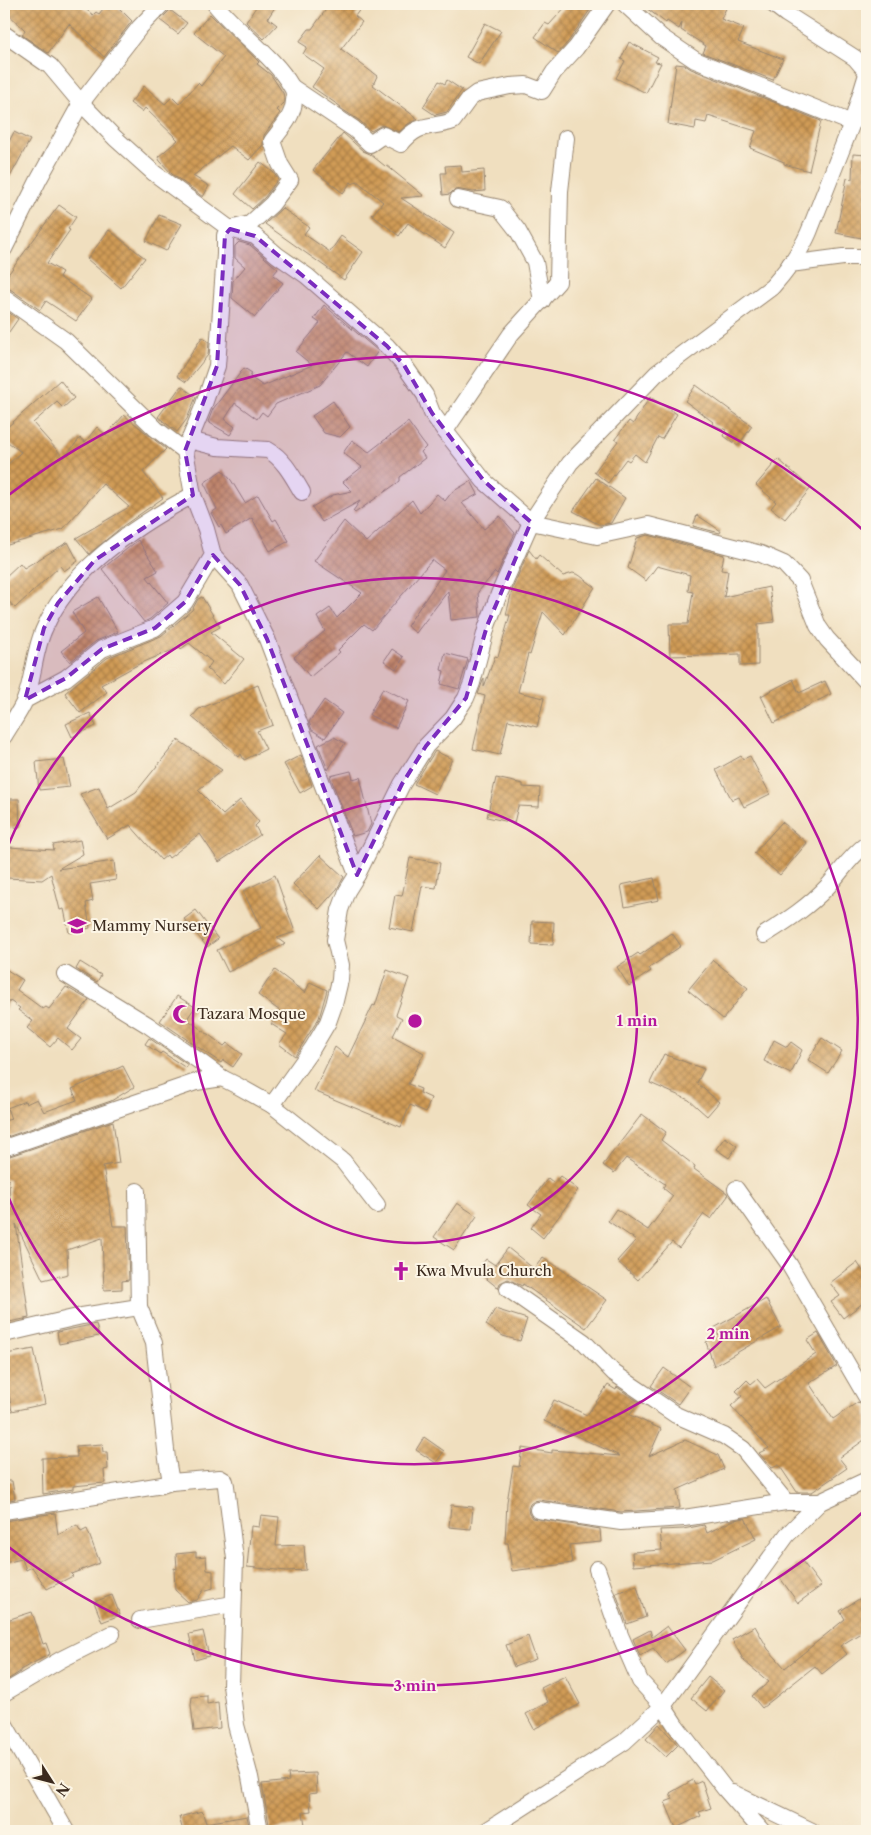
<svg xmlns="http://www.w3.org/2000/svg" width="871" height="1835" font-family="'Libre Caslon Text',serif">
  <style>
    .building { fill: url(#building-cross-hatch) }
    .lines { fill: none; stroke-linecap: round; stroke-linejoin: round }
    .street-casing { stroke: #96846e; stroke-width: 18 }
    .street { stroke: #fff; stroke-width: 16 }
    .marked { fill: #7b2cbf; fill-opacity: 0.2; stroke: #7b2cbf; stroke-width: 4; stroke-dasharray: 10 6; stroke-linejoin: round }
    .ring { fill: none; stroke: #b5179e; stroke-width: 2.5 }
    .labels { text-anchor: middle; stroke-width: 4; stroke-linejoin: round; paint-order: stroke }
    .poi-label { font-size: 15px; fill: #3b2a1e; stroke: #fcf5e5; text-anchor: start }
    .centre { fill: #b5179e; stroke: #fcf5e5; stroke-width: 2.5 }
    .ring-label { font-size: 15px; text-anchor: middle; font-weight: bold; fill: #b5179e; stroke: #fcf5e5; stroke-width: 4; stroke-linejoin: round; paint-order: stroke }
  </style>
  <defs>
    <pattern id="building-cross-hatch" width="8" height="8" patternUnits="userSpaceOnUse" patternTransform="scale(1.25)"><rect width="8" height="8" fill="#d09b56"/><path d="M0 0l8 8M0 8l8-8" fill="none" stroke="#aa7f47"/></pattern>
  </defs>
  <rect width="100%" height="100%" fill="#fcf5e5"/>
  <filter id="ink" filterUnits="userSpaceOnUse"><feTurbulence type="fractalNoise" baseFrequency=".02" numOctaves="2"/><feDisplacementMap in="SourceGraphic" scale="10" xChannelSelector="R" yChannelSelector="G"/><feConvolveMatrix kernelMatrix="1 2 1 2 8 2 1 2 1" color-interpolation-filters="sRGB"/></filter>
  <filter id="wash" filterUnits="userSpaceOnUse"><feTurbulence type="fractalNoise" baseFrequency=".0096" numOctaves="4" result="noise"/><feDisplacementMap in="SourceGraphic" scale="20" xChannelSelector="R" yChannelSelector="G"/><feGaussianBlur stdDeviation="1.12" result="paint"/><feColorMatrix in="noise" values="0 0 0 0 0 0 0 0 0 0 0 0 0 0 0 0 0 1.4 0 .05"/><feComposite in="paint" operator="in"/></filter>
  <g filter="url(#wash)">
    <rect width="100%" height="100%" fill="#f0dfbf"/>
    <g id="blocks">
      <g class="building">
        <polygon points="4,4 79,4 93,15 96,12 99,14 107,4 115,4 132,21 104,57 69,24 48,53 22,35 25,30 4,10"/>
        <polygon points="258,4 277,4 268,18 277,25 264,39 246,22"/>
        <polygon points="330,4 364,4 355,16 362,22 341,49 377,76 373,85 418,119 408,124 399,132 382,125 371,131 360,121 340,108 341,107 312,87 324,69 303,54 307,47 299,42 309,29 312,29"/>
        <polygon points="568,4 594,4 568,42 558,53 535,37 545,23 549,25"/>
        <polygon points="641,4 728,4 721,19 744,28 738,42 783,59 773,80 703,53 706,46 681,30 682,22 679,29 667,21 666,23"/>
        <polygon points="170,10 187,23 178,34 160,20"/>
        <polygon points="210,14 259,62 257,64 271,75 283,93 284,97 284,103 277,110 280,113 264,135 263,145 249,160 231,146 193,176 209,186 203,197 172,174 160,161 158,157 178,140 145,108 142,112 130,103 144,86 165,104 172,97 179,104 198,83 201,86 224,57 194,33"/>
        <polygon points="485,23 501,31 479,64 466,57"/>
        <polygon points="629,42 658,57 655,62 661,63 646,93 616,78 625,61 621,59"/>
        <polygon points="676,64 685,65 691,69 821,121 809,171 784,164 784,162 750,148 756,131 708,116 706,123 696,121 695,129 668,124"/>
        <polygon points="447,80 462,90 447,112 435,115 423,107 439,81 445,84"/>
        <polygon points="14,132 30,140 4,188 4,151"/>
        <polygon points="343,133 363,151 370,154 385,166 386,165 424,196 401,198 454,233 445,248 408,223 399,236 372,215 383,202 357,181 353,184 351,182 343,193 313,170"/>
        <polygon points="853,154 867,155 867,239 836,233 847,178 852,179"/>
        <polygon points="260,162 273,172 278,179 265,197 252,209 235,194"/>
        <polygon points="461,165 462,172 484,170 485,191 473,192 455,189 450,194 443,195 441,173 446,173 445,166"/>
        <polygon points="59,205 76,217 68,229 70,230 47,263 62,272 59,277 92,299 76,321 46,301 40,310 10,289 4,287 4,280"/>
        <polygon points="282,208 309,227 304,234 330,252 341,236 363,252 344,280 265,224"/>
        <polygon points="159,215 182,224 166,251 146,241"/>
        <polygon points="109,230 145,258 121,288 87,259"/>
        <polygon points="239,242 250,245 278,269 273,275 283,283 255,317 232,298 233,281 245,267 235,258 235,246"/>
        <polygon points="324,305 378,351 367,367 347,352 320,385 276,404 267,416 262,412 257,419 235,403 225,419 235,427 230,435 208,422 213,409 244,368 252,373 250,377 263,386 312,365 296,352 320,323 314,319"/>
        <polygon points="4,309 18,319 4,339"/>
        <polygon points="202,337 209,342 208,355 186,382 177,376"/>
        <polygon points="60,380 74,398 63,408 57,402 33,423 64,458 80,438 85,442 97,427 106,435 124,415 166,449 143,472 163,498 123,526 89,554 76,538 129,507 103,484 63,529 4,546 4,468 21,452 4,439 4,430"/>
        <polygon points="696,385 752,426 738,446 724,436 726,430 712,424 713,422 685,401"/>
        <polygon points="181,386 196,397 187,419 177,432 158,417"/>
        <polygon points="650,397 677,414 662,439 658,437 645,462 635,454 629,461 626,459 608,483 594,472 618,441 615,439 629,421 633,424"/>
        <polygon points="333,401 350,427 340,437 324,433 312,416"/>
        <polygon points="408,422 426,447 421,452 425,458 400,477 400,481 355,513 353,511 360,501 322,522 312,507 333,495 352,491 343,482 362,467 343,453 352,440 369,452"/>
        <polygon points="778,459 811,488 785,519 771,508 776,502 756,485"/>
        <polygon points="222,470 231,480 245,503 258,495 273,521 276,519 289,541 270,551 252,518 226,534 221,525 219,527 211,513 217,509 204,483"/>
        <polygon points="596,478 625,498 611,523 600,525 573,511"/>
        <polygon points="471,481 478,494 462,503 484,529 500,516 515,533 497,574 495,572 478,592 480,617 451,620 448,591 416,633 407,626 445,570 432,560 372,630 364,624 338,650 340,652 310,677 294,657 325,631 317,617 330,608 337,618 362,593 314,561 344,521 366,542 412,500 420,513 437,494 445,501 452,492"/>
        <polygon points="697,515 721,531 720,533 693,526"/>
        <polygon points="648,535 724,555 721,570 728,571 724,597 769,587 774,622 758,624 758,665 740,666 740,654 670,656 669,624 688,624 693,592 688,591 690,575 657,566 646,581 628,568 637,538"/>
        <polygon points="138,540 158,571 147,577 168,603 150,619 144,622 102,569"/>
        <polygon points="68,542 78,561 64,571 60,566 15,608 4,596 4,578 20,563 24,568"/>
        <polygon points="529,550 536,559 539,555 563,576 573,573 579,575 595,587 565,635 543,612 530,655 528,654 518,692 544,698 537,727 508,720 500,755 473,749 485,696 478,694 484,678 484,687 495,656 498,657 510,615 506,615 513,587"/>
        <polygon points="98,597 118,632 96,641 70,662 61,651 84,633 72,612"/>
        <polygon points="202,597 220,627 211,632 244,659 224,684 207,669 212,662 189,643 181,649 180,647 139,664 101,685 107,692 80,713 65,693 107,658 161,636 192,610 198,599"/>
        <polygon points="392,649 404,657 396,669 384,661"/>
        <polygon points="445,653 468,659 459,689 441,684 444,671 441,670"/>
        <polygon points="793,679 799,693 825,681 831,694 774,723 761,696"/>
        <polygon points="258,685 273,725 257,731 266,749 244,760 241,754 239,757 192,717 199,709"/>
        <polygon points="383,688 409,701 396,728 369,715"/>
        <polygon points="324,700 342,713 325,738 312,730 309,722"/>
        <polygon points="90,713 96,726 72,737 66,724"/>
        <polygon points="334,737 345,743 328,770 318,745"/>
        <polygon points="178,740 222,770 198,790 223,815 240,800 259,822 255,826 260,835 219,862 200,834 169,858 167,855 161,860 130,825 107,839 80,794 99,787 108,809 136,792"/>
        <polygon points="435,751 452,759 435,794 414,784"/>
        <polygon points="301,755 312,786 300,793 284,764"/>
        <polygon points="741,756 743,759 750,756 770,794 744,807 739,797 732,800 716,770"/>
        <polygon points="64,759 70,787 39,790 36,762"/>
        <polygon points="351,771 353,779 360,777 371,824 367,832 353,836 330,776"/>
        <polygon points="496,778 523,784 523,787 540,788 539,807 518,806 514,823 487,817"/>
        <polygon points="4,799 19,799 20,827 4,828"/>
        <polygon points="782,822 807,843 780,875 754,853"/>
        <polygon points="80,840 83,854 58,869 114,861 116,880 90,884 93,901 86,903 90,928 69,933 64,909 60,910 51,874 42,880 7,878 9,847 54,850 53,845"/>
        <polygon points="320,855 344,877 337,889 319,909 293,884"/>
        <polygon points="410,858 440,863 436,888 422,886 413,932 389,927 395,895 402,896"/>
        <polygon points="275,875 295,932 277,938 285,944 228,972 217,950 261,928 243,891"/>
        <polygon points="654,878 659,900 625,907 621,885"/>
        <polygon points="196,910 218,939 207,947 184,919"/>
        <polygon points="532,921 554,922 553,945 531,944"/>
        <polygon points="672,933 681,946 649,968 651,971 629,986 617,967 638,953 640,955"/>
        <polygon points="713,960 748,988 723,1019 688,990"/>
        <polygon points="80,962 101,975 97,982 76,969"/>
        <polygon points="4,968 23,980 17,990 43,1009 46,1007 49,1009 66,987 89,1000 68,1029 81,1039 72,1050 58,1038 50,1047 27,1028 33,1021 18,1010 20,1008 10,1001 4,1011"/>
        <polygon points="275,970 305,993 310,982 327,990 319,1018 295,1056 279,1044 287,1034 271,1024 280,1011 258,995"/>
        <polygon points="387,970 409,978 396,1015 402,1018 393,1036 424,1053 408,1084 421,1089 420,1093 431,1098 426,1112 410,1105 401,1127 314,1091 335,1047 348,1057 373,1005 375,1006"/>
        <polygon points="177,996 195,1007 187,1019 224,1046 227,1043 242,1054 233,1067 223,1060 221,1063 160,1021"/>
        <polygon points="149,1038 188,1065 186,1068 162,1052 160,1054 145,1044"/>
        <polygon points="822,1038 842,1051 828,1073 808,1060"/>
        <polygon points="774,1040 787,1047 791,1042 802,1050 791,1074 764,1061"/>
        <polygon points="664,1054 704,1069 697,1083 719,1102 707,1116 689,1100 650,1083"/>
        <polygon points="123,1066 134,1087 111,1101 4,1138 4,1121 11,1119 7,1108 25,1101 26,1104 37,1099 44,1112 77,1100 72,1089"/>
        <polygon points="642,1114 666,1132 661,1140 695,1166 694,1169 727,1193 728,1196 711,1219 704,1214 679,1248 672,1242 638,1280 617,1261 636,1240 608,1221 616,1209 648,1230 673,1196 663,1188 665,1184 626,1158 614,1173 603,1165"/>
        <polygon points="113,1121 119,1163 103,1166 113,1226 127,1226 129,1280 122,1281 122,1289 104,1290 102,1238 67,1250 68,1274 43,1280 16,1224 29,1318 4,1323 4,1204 10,1203 9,1179 4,1180 4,1158"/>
        <polygon points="725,1137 737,1146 729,1158 716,1149"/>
        <polygon points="560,1176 578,1190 543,1238 531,1228 541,1214 528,1205 548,1178 554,1183"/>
        <polygon points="457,1203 477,1216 454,1250 434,1237"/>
        <polygon points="508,1248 534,1269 543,1257 607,1300 586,1328 523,1284 522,1286 508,1279 500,1283 498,1288 477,1271 486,1259 495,1265"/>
        <polygon points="857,1262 867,1277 867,1300 843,1318 831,1302 840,1296 830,1283"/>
        <polygon points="766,1299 781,1327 714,1366 706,1342 719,1335 714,1328"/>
        <polygon points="495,1309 527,1319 520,1341 503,1336 486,1325"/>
        <polygon points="96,1324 99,1336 59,1344 57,1332"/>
        <polygon points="818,1333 837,1366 809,1383 833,1419 858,1402 862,1406 867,1408 867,1438 839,1458 847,1468 812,1492 797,1492 779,1465 772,1468 759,1453 769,1448 731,1406 742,1396 736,1391 747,1380 751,1384 757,1379 765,1388 816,1354 807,1340"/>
        <polygon points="34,1349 45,1404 12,1411 4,1371 9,1370 6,1354"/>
        <polygon points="664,1368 690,1387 678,1404 651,1386"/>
        <polygon points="608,1385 616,1390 617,1387 639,1402 630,1415 661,1429 649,1456 685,1440 718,1455 724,1469 677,1490 680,1508 621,1512 539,1500 534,1501 530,1504 528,1509 529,1514 532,1518 600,1529 601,1542 569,1545 572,1563 512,1571 508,1543 505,1543 507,1502 513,1466 519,1467 522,1448 552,1453 552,1450 620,1456 544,1421 554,1400 587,1415"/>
        <polygon points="424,1437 444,1451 436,1463 416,1450"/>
        <polygon points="102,1444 103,1452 107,1452 108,1469 104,1470 105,1483 73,1486 73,1489 43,1494 42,1458 77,1457 76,1446"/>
        <polygon points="4,1481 12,1481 15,1499 4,1501"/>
        <polygon points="451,1505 473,1507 471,1529 449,1527"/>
        <polygon points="55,1513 58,1535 77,1525 81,1532 87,1529 100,1563 71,1574 73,1576 47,1589 32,1567 26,1570 22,1559 4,1563 4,1521"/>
        <polygon points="261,1515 279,1517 276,1546 304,1545 306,1570 287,1571 247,1567 251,1526 259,1527"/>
        <polygon points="745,1518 756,1539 713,1560 633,1566 632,1552 662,1550 660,1530 683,1529 704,1525 707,1533 734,1520"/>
        <polygon points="196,1552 196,1557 206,1556 207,1570 213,1571 213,1588 203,1591 197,1600 188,1602 175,1590 174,1568 177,1569 176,1554"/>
        <polygon points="802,1561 821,1586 798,1603 780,1578"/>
        <polygon points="637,1586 646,1617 627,1624 616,1593"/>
        <polygon points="867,1594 867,1629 840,1646 847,1654 822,1674 815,1666 762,1708 752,1696 769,1682 744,1661 732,1639 755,1626 768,1649 785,1668 845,1619 840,1611"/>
        <polygon points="112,1595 120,1615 102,1622 94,1602"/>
        <polygon points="32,1612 43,1644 46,1643 50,1654 20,1670 20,1672 4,1682 4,1621"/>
        <polygon points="667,1626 685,1650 666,1664 653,1648 640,1656 633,1639 650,1630 652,1637"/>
        <polygon points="203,1631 209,1656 195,1660 189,1634"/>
        <polygon points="528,1636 536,1659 514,1667 506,1645"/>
        <polygon points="565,1676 580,1704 534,1729 526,1714 548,1702 541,1688"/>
        <polygon points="708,1677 724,1690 707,1711 691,1698"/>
        <polygon points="207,1696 207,1704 218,1702 220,1728 194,1731 191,1705 192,1697"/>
        <polygon points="659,1724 678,1745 666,1757 646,1739"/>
        <polygon points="316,1773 317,1793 309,1794 311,1811 303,1812 305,1825 270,1830 262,1784 289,1781 288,1774"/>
        <polygon points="693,1780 695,1784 702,1781 711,1808 699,1812 701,1816 676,1828 665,1802 673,1799 670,1793"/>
        <polygon points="202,1811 206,1823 247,1816 250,1831 183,1831 179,1817"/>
      </g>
    </g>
  </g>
  <g filter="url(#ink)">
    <use href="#blocks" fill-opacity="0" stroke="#96846e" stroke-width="1"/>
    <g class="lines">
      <g class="street-casing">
        <g id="street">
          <polyline points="625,4 661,37 695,60 852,123"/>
          <polyline points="773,4 786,14 855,58 867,72"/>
          <path d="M4,34L50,66L81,103L115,138L154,173L230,229L250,224L272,204L290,180L280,164L272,141C281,129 293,117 294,101C295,96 294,90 291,86C274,56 237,32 215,4"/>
          <path d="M293,88L354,129L370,144L383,135L401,144C419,121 431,129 453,121L469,99L477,93L510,86L526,85L542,91L554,72L576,48L607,4"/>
          <polyline points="566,138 560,191 558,282 511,334 445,431 484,481 531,522 597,536 648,525 761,554 784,564 800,581 818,626 827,639 867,682"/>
          <polyline points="458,199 500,208 518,231 535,262 542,301"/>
          <polyline points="4,249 39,179 81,103 140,27 162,4"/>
          <polyline points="790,264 843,257 867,257"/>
          <polyline points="4,297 66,341 156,429 185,451 193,495"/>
          <path d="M189,440L217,447L268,450C284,459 293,477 302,492"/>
          <polyline points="185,451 203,407 217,366 225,254 225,235 230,229 255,236 277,255 307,276 387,346 404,365 425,395 432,413 445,431"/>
          <polyline points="213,555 240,585 267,639 357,875"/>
          <path d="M4,736C11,724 20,712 25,700C34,677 34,649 45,627C71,569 138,524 193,495L206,529L213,555L185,602L155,628L102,649L66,678L25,700"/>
          <path d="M764,935C788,920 808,907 828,886C841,872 850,856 867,844"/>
          <polyline points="65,974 148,1025 199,1061 222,1078 238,1086 272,1105 343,1161 377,1205"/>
          <path d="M272,1105L312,1049L328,1022L334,1005L340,980L341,965L335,940L340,910L347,891L357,875L402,784L426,746L453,718L466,698L472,683L487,626L499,594L531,522L570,463L657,373L772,287C787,270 800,253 809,232L852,123L867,74"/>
          <polyline points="4,1148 196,1082 222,1078"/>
          <polyline points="736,1189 789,1264 867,1398"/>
          <polyline points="137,1191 139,1307 154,1343 167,1459 171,1482 220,1478 225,1481 226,1486 235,1559 231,1685 236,1725 250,1777 260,1831"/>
          <polyline points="508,1289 584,1342 614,1373 630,1384 676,1415 724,1436 743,1449 786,1502 820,1502"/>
          <polyline points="4,1334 82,1316 139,1307"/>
          <polyline points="538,1510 621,1522 684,1518 786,1502"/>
          <polyline points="4,1511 162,1485 171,1482"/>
          <polyline points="597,1569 620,1635 640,1681 663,1706 676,1726 725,1789 762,1831"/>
          <polyline points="140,1620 233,1604"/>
          <polyline points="4,1693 62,1659 112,1634"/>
          <polyline points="4,1723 66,1831"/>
          <polyline points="733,1793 812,1831"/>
          <polyline points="486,1831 624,1742 663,1706 787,1535 820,1502 867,1480"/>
        </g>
      </g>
      <use href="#street" class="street"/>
    </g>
  </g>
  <path class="marked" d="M230,229L255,236L387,346L404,365L432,413L484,481L531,522L487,626L466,698L426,746L402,784L357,875L267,639L240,585L213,555L185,602L155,628L102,649L66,678L25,700L44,628L58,603L95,560L193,495L185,451L217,366L225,235Z"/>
  <g class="ring">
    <circle cx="415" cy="1021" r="222"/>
    <path d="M4 855A443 443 0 1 1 4 1187"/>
    <path d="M864 1511A665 665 0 0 1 6 1545M6 497A665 665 0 0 1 864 531"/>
  </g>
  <defs>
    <g id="school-bare" transform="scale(1.5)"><path d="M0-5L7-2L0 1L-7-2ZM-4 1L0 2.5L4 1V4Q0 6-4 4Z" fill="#b5179e" stroke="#fcf5e5" stroke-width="2.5" paint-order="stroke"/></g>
    <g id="mosque-bare" transform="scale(1.5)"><path d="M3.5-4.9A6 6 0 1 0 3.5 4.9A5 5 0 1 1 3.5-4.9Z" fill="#b5179e" stroke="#fcf5e5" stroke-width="2.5" paint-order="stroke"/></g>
    <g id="church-bare" transform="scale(1.5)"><path d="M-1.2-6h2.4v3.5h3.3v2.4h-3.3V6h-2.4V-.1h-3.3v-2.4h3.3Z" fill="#b5179e" stroke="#fcf5e5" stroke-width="2.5" paint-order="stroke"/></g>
  </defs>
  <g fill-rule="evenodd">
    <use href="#school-bare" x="77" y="926"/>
    <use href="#mosque-bare" x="182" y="1014"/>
    <use href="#church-bare" x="401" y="1271"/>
  </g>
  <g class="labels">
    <g class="poi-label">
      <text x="92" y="931">Mammy Nursery</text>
      <text x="197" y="1019">Tazara Mosque</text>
      <text x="416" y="1276">Kwa Mvula Church</text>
    </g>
  </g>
  <circle cx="415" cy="1021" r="8" class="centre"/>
  <g class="ring-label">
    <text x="637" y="1026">1 min</text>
    <text x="728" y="1339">2 min</text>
    <text x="415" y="1691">3 min</text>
  </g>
  <rect width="871" height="1835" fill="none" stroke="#fcf5e5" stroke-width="20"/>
  <g transform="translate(52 1782) rotate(126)" stroke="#fcf5e5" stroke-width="4" paint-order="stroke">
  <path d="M0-4L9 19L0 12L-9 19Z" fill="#3b2a1e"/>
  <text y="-8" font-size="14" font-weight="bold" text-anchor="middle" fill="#3b2a1e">N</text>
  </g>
</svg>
